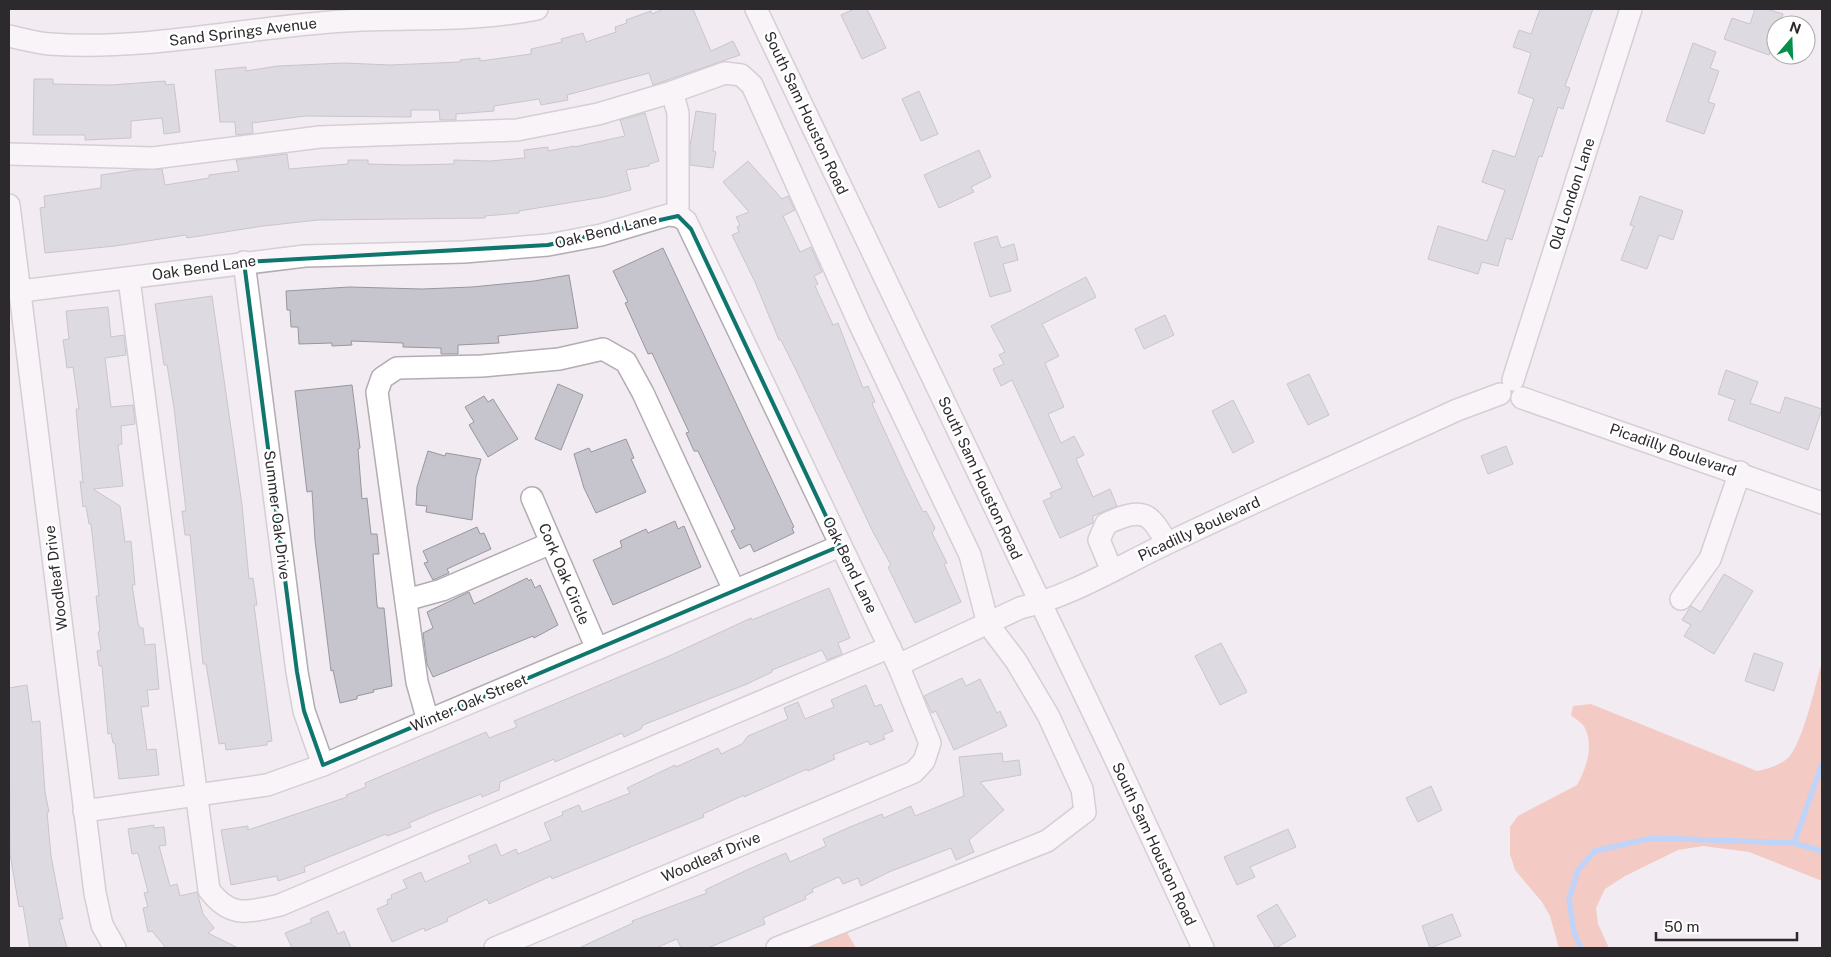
<svg xmlns="http://www.w3.org/2000/svg" width="1831" height="957" font-family="'Public Sans',sans-serif">
  <style>
    .green { fill: #f4a38d }
    .lines { fill: none; stroke-linecap: round; stroke-linejoin: round }
    .stream { stroke: #84b7fe; stroke-width: 5.5 }
    .building { fill: #c6c5ce; stroke: #98979f }
    .minor-casing { stroke: #b3acb2; stroke-width: 24 }
    .minor { stroke: #fff; stroke-width: 21 }
    .marked { fill: none; stroke: #0f766e; stroke-width: 4; stroke-linejoin: round }
    .labels { text-anchor: middle; stroke-width: 5; stroke-linejoin: round; paint-order: stroke }
    .street-label { font-size: 15px; fill: #2d2a2d; stroke: #fff }
  </style>
  <rect width="100%" height="100%" fill="#f2ebf2"/>
  <g class="green">
    <path d="M1822,662V881L1749,852L1703,846L1678,850L1625,876L1605,889L1596,908L1598,924L1609,948H1559L1550,916L1542,902L1515,870L1510,854V827L1518,816L1577,785C1586,769 1594,747 1585,728C1583,723 1575,719 1571,715L1573,706L1591,704L1757,771C1768,769 1781,765 1789,757C1804,738 1815,686 1822,662Z"/>
    <polygon points="842,924 856,948 786,948"/>
  </g>
  <g class="lines">
    <g class="stream">
      <polyline points="1822,764 1794,843 1822,851"/>
      <polyline points="1581,948 1574,932 1569,899 1578,870 1595,851 1652,838 1794,843"/>
    </g>
  </g>
  <g class="building">
    <polygon points="664,9 693,9 711,51 733,41 740,55 653,85 649,73 567,95 568,100 541,105 539,99 494,106 494,111 456,114 456,120 440,120 439,110 411,110 411,117 305,116 252,123 253,133 236,135 235,122 220,122 215,70 246,67 246,71 278,66 344,63 390,65 460,62 460,60 480,58 480,61 531,54 531,49 562,42 561,39 583,33 586,42 616,32 615,27 627,23 626,20 651,11 652,14"/>
    <polygon points="854,9 867,9 886,48 862,59 841,15"/>
    <polygon points="1540,9 1593,9 1565,86 1570,88 1563,109 1558,107 1542,157 1539,156 1512,240 1506,238 1498,266 1482,262 1478,274 1428,259 1438,226 1487,241 1505,190 1482,182 1493,150 1515,157 1534,99 1518,93 1531,53 1513,47 1519,30 1531,34"/>
    <polygon points="1755,9 1767,9 1783,14 1779,25 1776,25 1776,35 1769,55 1724,39 1732,18 1750,24"/>
    <polygon points="1693,43 1716,52 1710,68 1719,71 1708,102 1715,104 1704,134 1666,121"/>
    <polygon points="34,79 53,79 53,84 111,85 165,81 166,85 174,84 180,132 164,134 162,118 131,121 131,138 85,140 85,135 33,135"/>
    <polygon points="919,91 938,134 921,141 902,99"/>
    <polygon points="696,111 716,114 713,151 716,152 713,168 690,165 690,146"/>
    <polygon points="645,113 659,161 649,164 649,166 626,170 631,190 604,197 519,211 519,213 485,216 485,218 318,220 263,226 187,238 186,235 115,246 45,253 40,208 45,207 44,196 101,188 101,175 135,170 162,169 165,185 209,178 209,175 239,171 236,160 287,154 289,169 348,164 348,160 368,160 368,164 406,165 454,164 454,160 490,161 525,158 524,150 548,147 548,151 574,146 574,147 625,136 620,120"/>
    <polygon points="979,150 991,177 971,187 974,192 939,208 924,175"/>
    <polygon points="748,161 782,199 788,196 795,210 783,216 800,252 811,247 822,272 814,276 818,284 815,286 833,325 838,323 863,388 868,386 875,402 872,403 873,406 905,475 923,512 926,511 935,528 932,533 947,563 944,564 961,602 915,623 888,567 891,565 873,532 795,368 781,340 779,340 755,282 732,235 739,232 737,227 740,225 736,217 749,212 723,182"/>
    <polygon points="1640,196 1683,211 1673,240 1659,235 1647,269 1621,260 1634,226 1630,225"/>
    <polygon points="997,236 1001,248 1014,244 1018,260 1003,264 1011,291 990,297 974,243"/>
    <polygon points="663,248 794,527 792,528 794,533 754,552 750,544 740,549 731,531 735,529 698,451 694,451 686,433 689,432 652,353 648,354 625,303 628,302 613,271"/>
    <polygon points="569,275 578,328 498,336 499,343 458,345 458,354 441,354 441,348 403,347 403,343 351,341 352,345 332,346 332,343 299,344 298,327 291,327 290,310 287,310 286,291 349,287 422,289 472,287 534,281"/>
    <polygon points="1086,277 1096,297 1042,324 1059,356 1045,363 1064,407 1048,414 1061,443 1074,436 1084,455 1076,459 1093,497 1110,489 1117,506 1093,516 1093,523 1060,538 1043,501 1052,497 1050,493 1062,488 1012,380 1001,386 993,369 1004,364 999,355 1005,352 991,326"/>
    <polygon points="212,296 242,505 249,579 253,578 257,605 254,605 272,741 267,742 267,745 226,750 225,743 219,744 206,664 203,664 190,535 185,535 182,511 186,511 174,408 167,365 164,365 155,304"/>
    <polygon points="108,307 111,337 124,335 126,355 105,358 111,407 133,405 135,424 121,426 122,444 118,445 123,486 93,489 120,506 125,542 131,541 135,585 132,585 138,623 140,628 143,628 145,645 155,644 159,689 147,690 149,706 141,707 147,750 156,749 159,775 119,779 115,743 113,743 111,733 108,734 102,666 99,666 97,651 101,650 98,632 100,631 96,596 99,596 91,524 89,524 86,506 83,507 80,481 83,483 76,409 79,409 73,367 67,368 63,340 69,339 66,311"/>
    <polygon points="1165,315 1174,335 1144,349 1135,329"/>
    <polygon points="1726,370 1758,382 1750,403 1780,413 1785,397 1822,409 1808,450 1728,420 1735,400 1718,394"/>
    <polygon points="1309,374 1329,415 1308,425 1287,384"/>
    <polygon points="558,384 583,395 561,450 535,439"/>
    <polygon points="352,385 360,448 358,449 362,499 367,498 371,534 377,534 379,554 373,554 377,605 378,608 384,608 392,686 373,690 374,692 357,696 357,699 340,703 333,670 331,671 315,540 312,491 307,492 295,391"/>
    <polygon points="484,396 488,402 493,399 518,439 488,457 469,425 474,422 465,407"/>
    <polygon points="1233,400 1254,442 1233,453 1212,411"/>
    <polygon points="626,439 634,458 631,459 646,492 596,513 584,488 574,454 589,448 591,452"/>
    <polygon points="1506,446 1513,464 1488,474 1481,456"/>
    <polygon points="428,451 445,456 446,453 481,459 476,477 472,520 426,512 427,506 416,505 417,487"/>
    <polygon points="675,521 678,529 684,526 701,567 613,605 593,560 622,547 620,541 646,529 648,533"/>
    <polygon points="477,527 480,534 484,533 491,549 447,569 449,573 433,580 424,563 428,562 423,551"/>
    <polygon points="1724,574 1753,591 1714,654 1684,636 1691,625 1682,620 1691,606 1701,612"/>
    <polygon points="527,578 529,581 531,579 535,588 540,585 558,625 534,638 533,636 433,677 427,664 423,633 433,628 427,612 469,592 474,604"/>
    <polygon points="829,588 850,638 838,643 842,654 827,660 822,650 772,670 772,672 747,684 643,725 641,729 624,737 622,733 555,762 554,759 500,782 499,790 482,797 481,794 437,811 409,823 411,827 387,836 386,834 304,867 305,872 278,881 277,876 231,885 221,830 248,826 248,830 347,797 346,795 366,787 365,783 486,732 489,738 517,727 514,721 669,656 751,618 752,620"/>
    <polygon points="1221,643 1247,692 1220,705 1195,656"/>
    <polygon points="1754,653 1783,663 1774,691 1745,681"/>
    <polygon points="962,678 966,686 980,679 997,713 1000,711 1007,726 954,750 936,711 932,713 924,696"/>
    <polygon points="27,685 32,722 40,721 45,792 49,812 47,812 51,856 63,919 59,919 67,948 30,948 23,906 19,907 10,854 9,688"/>
    <polygon points="866,685 875,707 881,704 893,731 883,735 885,739 870,745 868,741 833,755 835,759 808,771 807,769 744,797 744,795 703,814 704,817 552,879 551,876 489,904 487,899 447,918 448,921 425,931 424,928 392,942 377,909 388,904 387,900 392,898 391,895 407,888 403,880 421,872 425,882 471,862 468,856 496,844 501,856 516,849 518,854 551,840 544,823 563,815 562,812 579,805 582,812 630,793 627,788 675,765 676,767 718,748 721,754 742,744 748,736 788,719 784,708 798,702 805,719 834,707 831,700"/>
    <polygon points="1002,753 1003,762 1019,760 1021,775 980,782 1004,810 969,840 974,852 956,860 951,848 889,872 861,886 858,878 843,884 839,877 812,889 813,892 805,896 806,899 763,918 765,924 708,948 681,948 677,939 656,948 579,948 633,923 632,921 707,893 705,890 749,869 786,853 790,862 826,846 823,839 850,827 882,814 884,818 911,806 915,816 964,796 959,757"/>
    <polygon points="1431,786 1442,810 1418,822 1406,798"/>
    <polygon points="154,825 154,828 164,827 166,845 159,846 170,886 177,884 180,896 197,892 203,914 214,928 208,933 238,948 166,948 152,931 148,932 143,908 148,907 144,893 148,892 138,853 132,854 128,829"/>
    <polygon points="1288,829 1296,847 1250,867 1255,877 1237,885 1224,857"/>
    <polygon points="1277,904 1296,936 1276,948 1257,916"/>
    <polygon points="328,911 338,934 344,931 351,948 292,948 285,933 312,922 310,919"/>
    <polygon points="1452,914 1461,936 1430,948 1422,926"/>
  </g>
  <g class="lines">
    <g class="minor-casing">
      <g id="minor">
        <polyline points="756,9 1112,752 1203,948"/>
        <path d="M9,36C22,39 36,43 50,44C149,51 246,27 345,21C409,17 474,22 537,9"/>
        <polyline points="9,154 153,158 320,137 517,130 598,114 672,92"/>
        <polyline points="9,205 95,893 102,925 115,948"/>
        <polyline points="678,216 678,113 672,92 725,73 741,75 752,85 859,323 970,555 988,624 1016,661 1048,715 1082,789 1085,812 1047,841 777,948"/>
        <polyline points="244,262 297,672 304,711 323,765"/>
        <path d="M129,279L209,890C231,919 248,912 280,905L890,647"/>
        <polyline points="21,291 305,256 464,252 548,245 601,235 668,215 678,216 686,221 898,665 930,743 924,761 914,772 495,948"/>
        <polyline points="1513,380 1631,9"/>
        <polyline points="1522,398 1822,503"/>
        <polyline points="532,498 597,649"/>
        <path d="M1112,571L1099,540L1106,524C1118,518 1140,508 1151,520C1158,526 1162,536 1167,543"/>
        <polyline points="1681,599 1710,559 1740,472"/>
        <polyline points="406,600 442,590 551,543"/>
        <path d="M898,665L1020,608C1072,596 1119,566 1168,543C1264,497 1361,454 1457,410L1500,394"/>
        <polyline points="428,721 417,682 377,392 382,378 397,368 482,366 559,359 603,349 626,362 643,393 734,590"/>
        <polyline points="84,811 267,785 323,765 840,546"/>
      </g>
    </g>
    <use href="#minor" class="minor"/>
  </g>
  <path d="M0 0H1831V957H0ZM678,216L691,229L840,546L323,765L304,711L297,672L244,262L548,245Z" fill="#f2ebf2" fill-opacity=".55" fill-rule="evenodd"/>
  <path class="marked" d="M678,216L691,229L840,546L323,765L304,711L297,672L244,262L548,245Z"/>
  <g class="labels">
    <g class="street-label">
      <text transform="translate(243 32) rotate(-7)" y="5">Sand Springs Avenue</text>
      <text transform="translate(806 113) rotate(65)" y="5">South Sam Houston Road</text>
      <text transform="translate(1572 194) rotate(-72)" y="5">Old London Lane</text>
      <text transform="translate(606 231) rotate(-14)" y="5">Oak Bend Lane</text>
      <text transform="translate(204 268) rotate(-8)" y="5">Oak Bend Lane</text>
      <text transform="translate(1673 450) rotate(19)" y="5">Picadilly Boulevard</text>
      <text transform="translate(980 478) rotate(65)" y="5">South Sam Houston Road</text>
      <text transform="translate(277 515) rotate(83)" y="5">Summer Oak Drive</text>
      <text transform="translate(1199 529) rotate(-25)" y="5">Picadilly Boulevard</text>
      <text transform="translate(850 565) rotate(64)" y="5">Oak Bend Lane</text>
      <text transform="translate(564 574) rotate(67)" y="5">Cork Oak Circle</text>
      <text transform="translate(56 578) rotate(-97)" y="5">Woodleaf Drive</text>
      <text transform="translate(469 703) rotate(-23)" y="5">Winter Oak Street</text>
      <text transform="translate(1154 844) rotate(65)" y="5">South Sam Houston Road</text>
      <text transform="translate(711 857) rotate(-23)" y="5">Woodleaf Drive</text>
    </g>
  </g>
  <rect width="1831" height="957" fill="none" stroke="#2d2a2d" stroke-width="20"/>
  <g transform="translate(1791 40) rotate(19)"><circle r="24" fill="#ffffff" stroke="#abaaab"/>
  <path d="M0-4L9 19L0 12L-9 19Z" fill="#088e4b"/>
  <text y="-8" font-size="14" font-weight="bold" text-anchor="middle" fill="#2d2a2d">N</text>
  </g>
  <path d="M1656 932v8h141v-8" fill="none" stroke="#2d2a2d" stroke-width="2.5"/>
  <text x="1664" y="932" font-size="15" fill="#2d2a2d" stroke="#ffffff" stroke-width="4" paint-order="stroke">50 m</text>
</svg>
